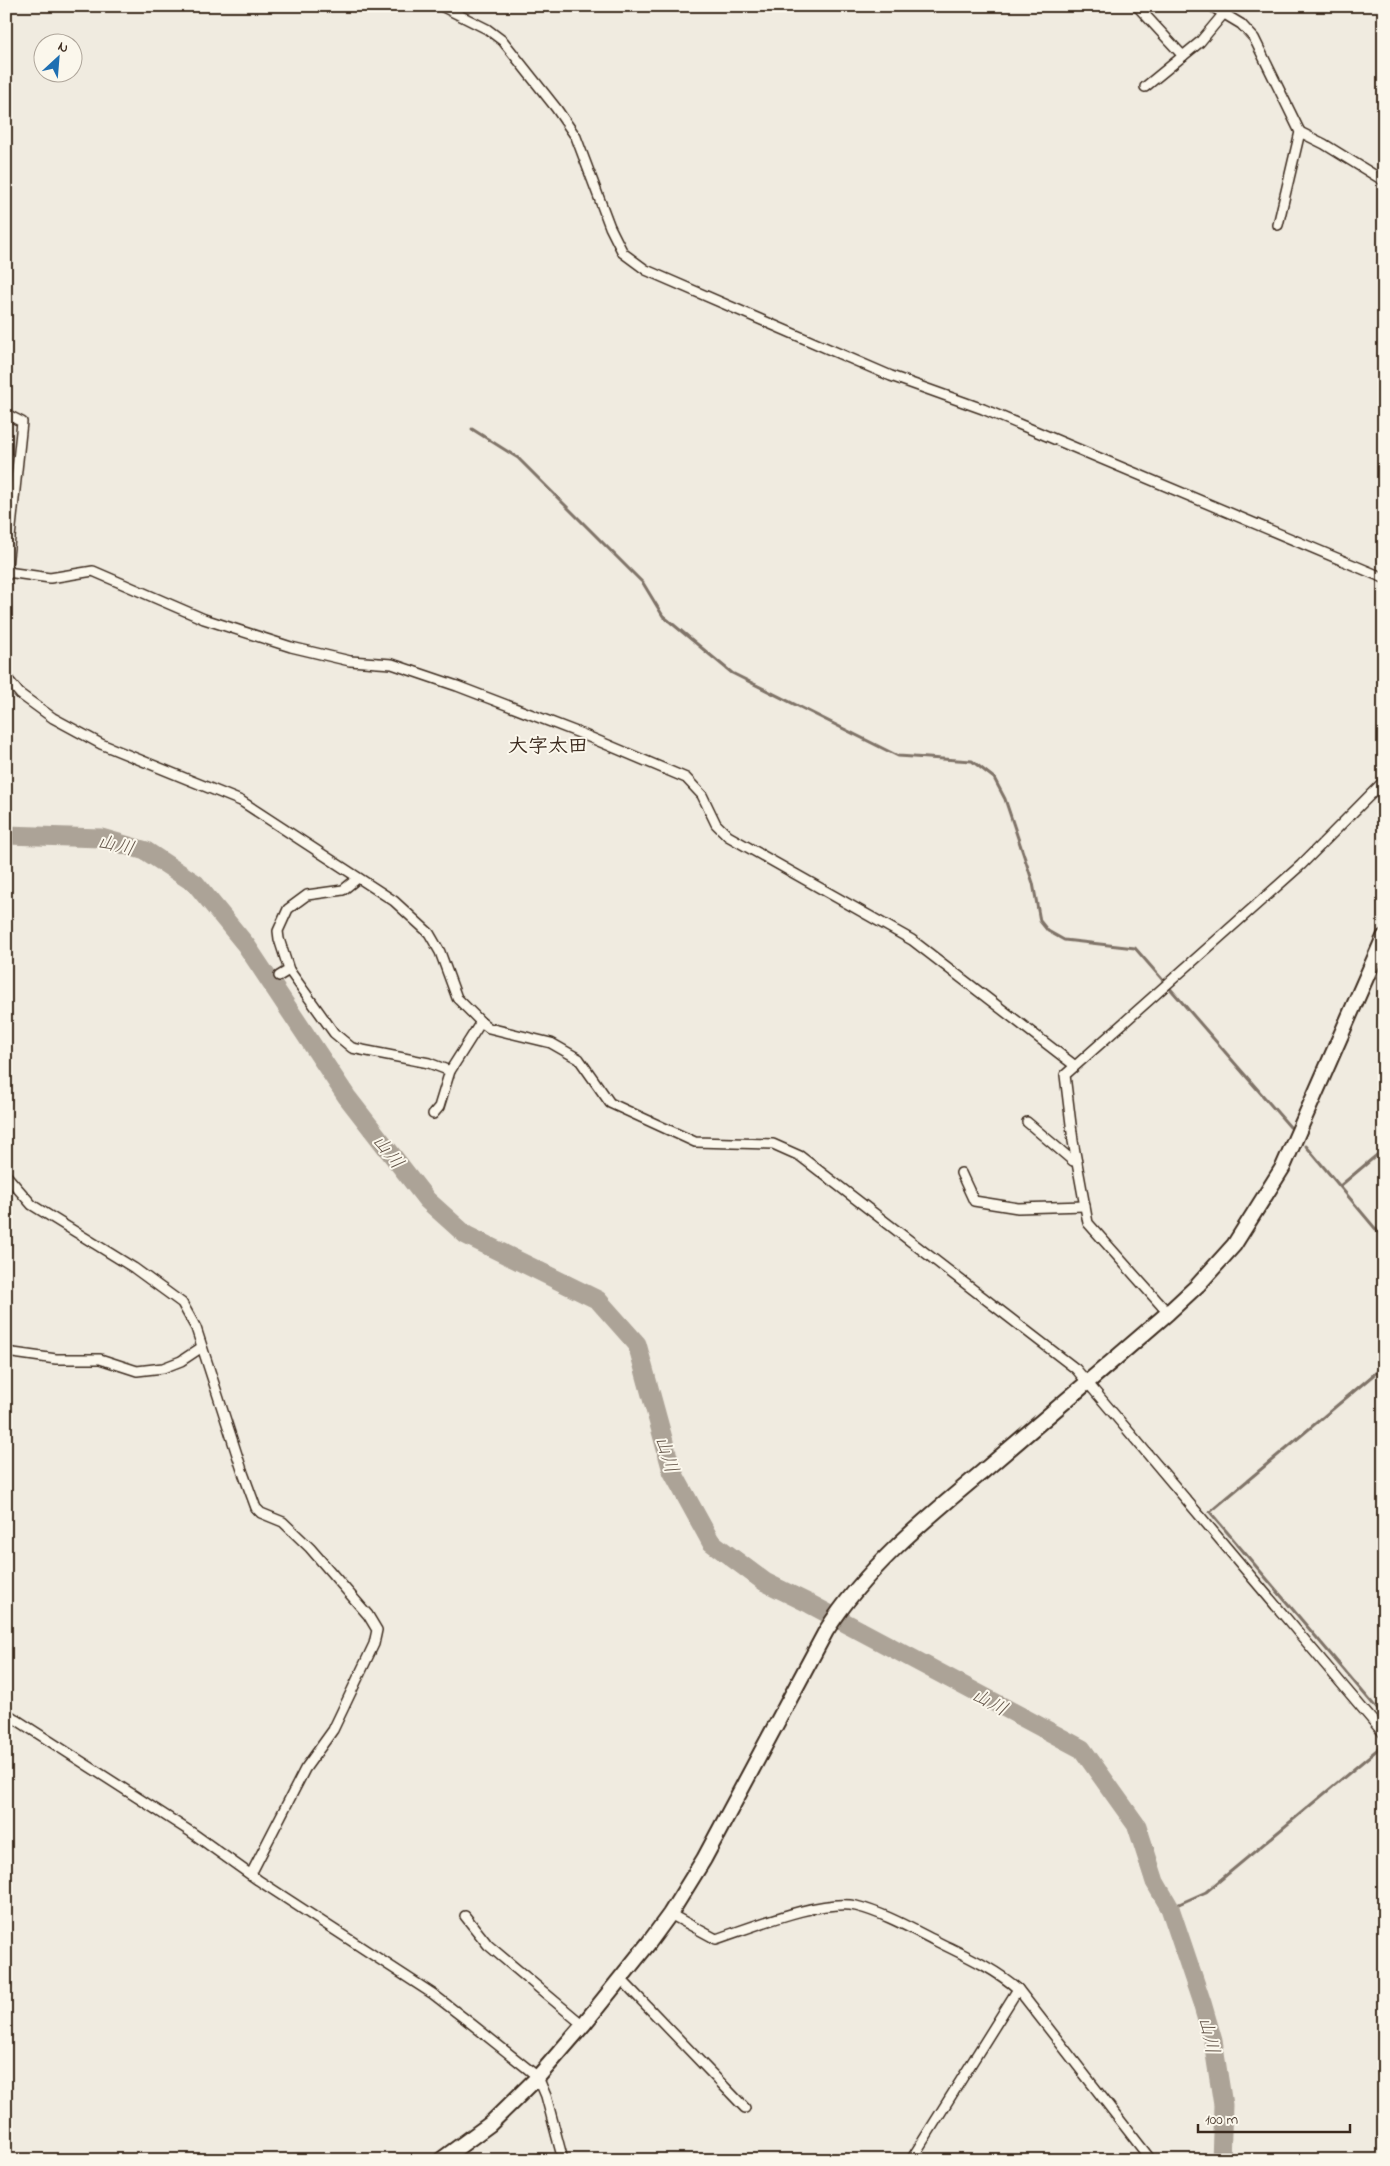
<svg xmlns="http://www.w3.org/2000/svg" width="1390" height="2166" font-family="'Indie Flower','Klee One',sans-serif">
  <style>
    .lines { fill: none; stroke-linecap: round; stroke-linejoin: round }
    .stream { stroke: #7f7367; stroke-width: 3 }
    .river { stroke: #aca397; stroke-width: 19 }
    .street-casing { stroke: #3b2a1e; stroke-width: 12 }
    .secondary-casing { stroke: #3b2a1e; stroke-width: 18 }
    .street { stroke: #fbf7ec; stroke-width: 9 }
    .secondary { stroke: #fbf7ec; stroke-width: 14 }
    .labels { text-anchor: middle; stroke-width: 4; stroke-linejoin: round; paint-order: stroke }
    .water-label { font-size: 19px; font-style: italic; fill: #635448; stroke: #fbf7ec }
    .quarter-label { font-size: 20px; font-weight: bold; fill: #3b2a1e; stroke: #fbf7ec }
  </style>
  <rect width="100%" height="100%" fill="#f0ebe0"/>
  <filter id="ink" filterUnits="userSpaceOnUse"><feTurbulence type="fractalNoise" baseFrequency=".02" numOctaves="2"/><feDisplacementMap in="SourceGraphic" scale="10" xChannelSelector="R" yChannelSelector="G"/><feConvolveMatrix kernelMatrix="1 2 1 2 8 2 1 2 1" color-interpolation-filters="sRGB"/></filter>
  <g filter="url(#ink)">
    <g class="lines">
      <g class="stream">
        <polyline points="472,429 518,458 643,583 663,616 732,673 898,756 972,761 994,778 1005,799 1033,883 1040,921 1048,931 1064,940 1135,948 1290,1127"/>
        <polyline points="1306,1146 1384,1239"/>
        <polyline points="1340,1186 1384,1149"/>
        <polyline points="1384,1366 1210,1512 1384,1717"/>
        <polyline points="1170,1908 1206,1892 1384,1744"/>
      </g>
      <polyline class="river" points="6,835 101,838 146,851 196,884 246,945 347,1097 427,1200 466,1235 598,1300 637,1344 672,1471 711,1542 765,1582 810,1604 1082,1749 1137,1826 1155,1882 1170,1908 1202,2003 1213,2041 1223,2105 1221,2160"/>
      <g class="street-casing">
        <g id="street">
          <polyline points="441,6 487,29 503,41 556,108 576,137 610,227 623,253 646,270 891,376 983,409 1384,578"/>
          <polyline points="1137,6 1183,56"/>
          <polyline points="1211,6 1241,24 1254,38 1300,132 1278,225"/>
          <polyline points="1145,87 1200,42 1230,6"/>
          <polyline points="1300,132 1324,144 1384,181"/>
          <polyline points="6,414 22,422 6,576"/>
          <polyline points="7,572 50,578 93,571 204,619 291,647 350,661 392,664 457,686 582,734 686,778 702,795 716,824 728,836 912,940 1074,1065"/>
          <polyline points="6,677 20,694 53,718 101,744 241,801 394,901 429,933 440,952 457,998 481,1022 489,1028 551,1043 579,1059 610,1103 695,1142 773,1144 800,1156 1076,1369 1384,1734"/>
          <polyline points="289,970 334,1033 352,1048 429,1063 450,1071"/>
          <polyline points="279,976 289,970 279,939 278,931 288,909 307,895 343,890 358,878"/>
          <polyline points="433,1114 439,1107 450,1071 481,1022"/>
          <polyline points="1027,1122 1073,1161 1077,1162"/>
          <polyline points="961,1173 974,1201 1018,1208 1085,1206"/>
          <polyline points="6,1175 32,1205 134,1268 182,1303 196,1328 242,1470 256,1508 261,1513 283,1522 310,1548 368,1615 377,1630 374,1644 333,1730 305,1769 251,1874"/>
          <polyline points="1168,1313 1088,1223 1073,1141 1065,1075 1301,865 1384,781"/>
          <polyline points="6,1352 56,1359 100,1359 137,1371 163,1368 181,1361 202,1347"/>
          <polyline points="6,1713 191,1832 258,1880 433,1994 473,2025 538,2077 546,2096 563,2160"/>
          <path d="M670,1914L716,1939C750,1928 822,1898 856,1906C884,1913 910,1928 936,1941C964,1955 994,1968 1018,1989L1151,2160"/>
          <polyline points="465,1916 488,1945 583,2025"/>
          <polyline points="621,1979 745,2108"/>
          <polyline points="911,2160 1018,1989"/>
        </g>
      </g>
      <g class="secondary-casing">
        <g id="secondary">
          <polyline points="6,572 7,572"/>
          <path d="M441,2160L490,2124L538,2077L583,2025L648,1944L670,1914L704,1859L826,1631C867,1566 928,1517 987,1468C1048,1416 1108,1365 1168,1313L1198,1285L1234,1245L1283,1167L1384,937"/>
        </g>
      </g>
      <use href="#street" class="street"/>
      <use href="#secondary" class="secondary"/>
    </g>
  </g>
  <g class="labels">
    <g class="water-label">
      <text transform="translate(116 844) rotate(13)" y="7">山川</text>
      <text transform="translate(389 1151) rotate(52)" y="7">山川</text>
      <text transform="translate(668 1454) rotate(72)" y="7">山川</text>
      <text transform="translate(990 1701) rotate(28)" y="7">山川</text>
      <text transform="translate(1210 2035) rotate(77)" y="7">山川</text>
    </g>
    <g class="quarter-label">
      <text x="548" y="752">大字太田</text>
    </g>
  </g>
  <rect width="1390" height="2166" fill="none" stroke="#fbf7ec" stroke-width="25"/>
  <rect x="12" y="12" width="1365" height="2141" fill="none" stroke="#3b2a1e" stroke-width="2" filter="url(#ink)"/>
  <g transform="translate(58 58) rotate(26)"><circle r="24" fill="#fbf7ec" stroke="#aea59a"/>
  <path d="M0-4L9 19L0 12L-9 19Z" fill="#1f6fb2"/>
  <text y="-8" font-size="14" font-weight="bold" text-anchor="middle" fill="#3b2a1e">N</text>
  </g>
  <path d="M1198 2124v8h152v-8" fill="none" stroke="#3b2a1e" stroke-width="2.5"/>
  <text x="1205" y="2124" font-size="15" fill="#3b2a1e" stroke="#fbf7ec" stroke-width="4" paint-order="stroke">100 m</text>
</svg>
